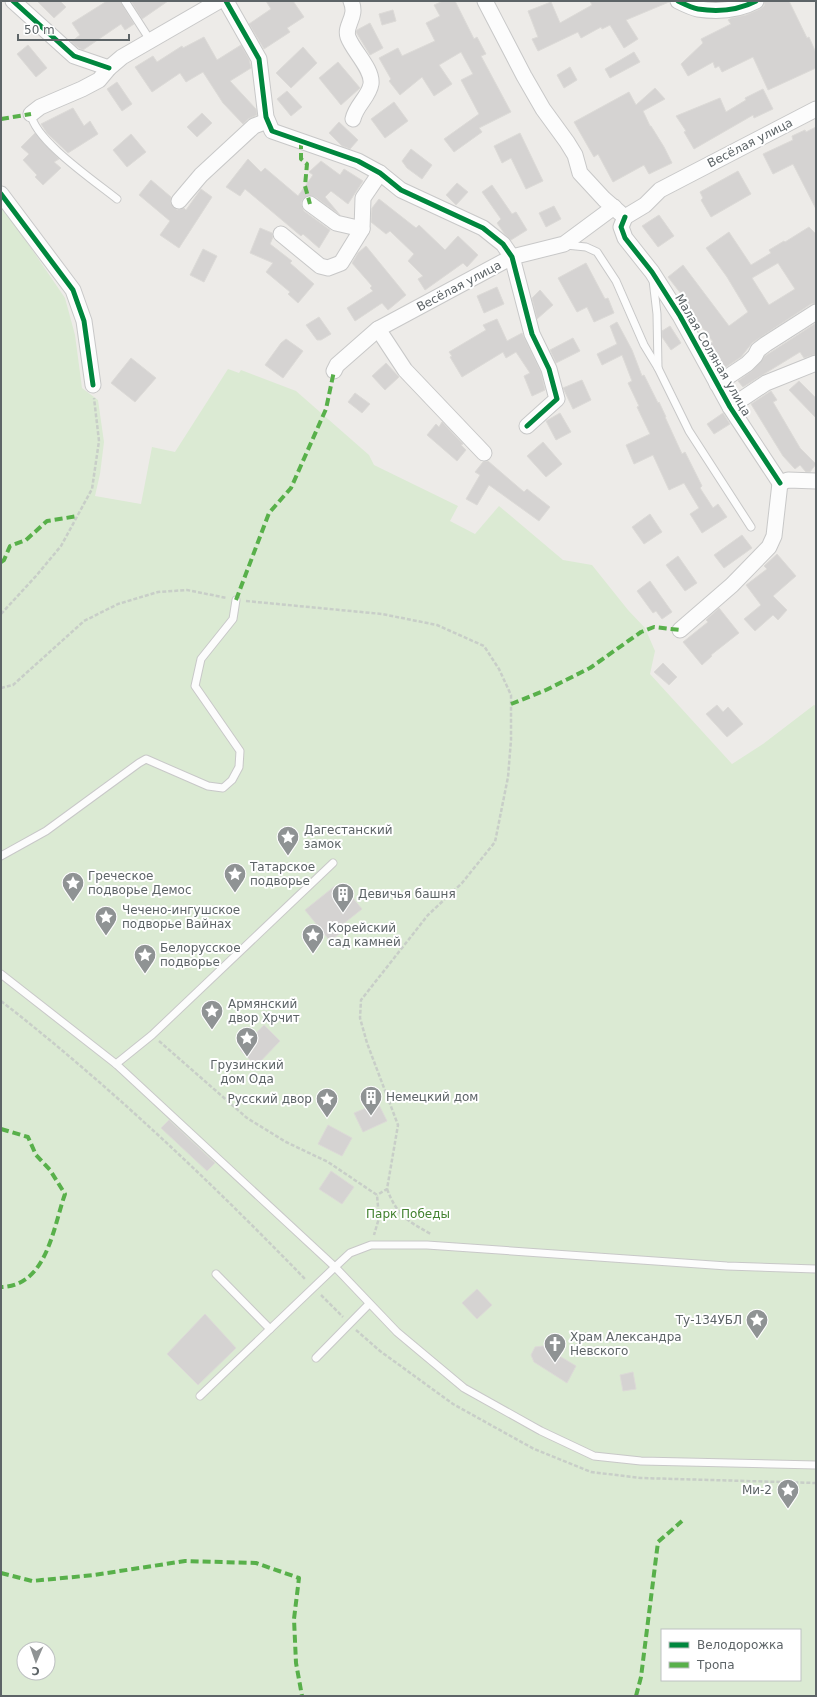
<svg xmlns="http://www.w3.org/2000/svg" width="817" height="1697" font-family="'DejaVu Sans',sans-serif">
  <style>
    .green { fill: #dbead3; fill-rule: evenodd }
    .building { fill: #d5d3d2; stroke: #dcdad7; fill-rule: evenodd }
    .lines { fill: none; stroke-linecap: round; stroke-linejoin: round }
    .lane-casing { stroke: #c8c8c8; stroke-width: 9 }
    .street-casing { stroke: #c8c8c8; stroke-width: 17 }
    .path { stroke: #c8cec8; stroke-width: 2.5; stroke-dasharray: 4 2; stroke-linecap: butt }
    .lane { stroke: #fcfcfc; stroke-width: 7 }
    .street { stroke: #fcfcfc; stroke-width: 15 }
    .quiet { stroke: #58b04a; stroke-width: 4; stroke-dasharray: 8 4; stroke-linecap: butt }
    .cycleway-casing { stroke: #fff; stroke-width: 8 }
    .cycleway { stroke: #00873e; stroke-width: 5 }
    .labels { text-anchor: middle; stroke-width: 4; stroke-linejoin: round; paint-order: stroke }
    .street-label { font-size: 12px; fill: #5d6467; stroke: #fff }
    .poi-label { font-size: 12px; fill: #5d6467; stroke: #fff; text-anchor: start }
    .park-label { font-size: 12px; fill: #438230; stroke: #fff }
  </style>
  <rect width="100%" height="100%" fill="#edebe8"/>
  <path class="green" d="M1,204L65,298L75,335L82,388L98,400L104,442L100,474L95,496L141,504L152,447L175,452L228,369L239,373L241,370L296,391L369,455L374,465L458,506L450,521L475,534L499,506L563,560L592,565L628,610L645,628L655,651L650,674L732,764L763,744L814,705L816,706V1696H1ZM662,1630H800V1680H662ZM24,1649H48V1673H24Z"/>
  <g class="building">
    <polygon points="37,1 60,1 66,7 54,18"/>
    <polygon points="107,1 120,1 134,24 125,30 121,24 83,50 79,48 71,42 80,35 72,23"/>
    <polygon points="131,1 168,1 142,19"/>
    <polygon points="266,1 293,1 304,17 287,28 290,32 264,49 249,24 271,9"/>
    <polygon points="443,1 455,1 474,39 477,37 486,54 481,56 511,112 479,128 482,132 454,152 444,139 479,114 461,80 473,74 461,52 439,65 452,84 434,96 422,77 400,95 389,81 391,79 379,58 398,48 402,56 435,41 426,23 440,16 434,5"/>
    <polygon points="590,1 669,1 669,2 626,20 638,39 624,48 610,25 602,29 601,27 581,38 578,32 538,51 532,39 538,37 528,11 551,2 560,23 592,5"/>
    <polygon points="765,1 789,1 807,38 809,37 816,53 816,68 768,90 753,57 722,72 719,66 715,68 713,62 688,76 681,64 703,43 701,39 731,24 728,20 731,18 746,15 760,9 764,6"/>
    <polygon points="393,10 396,21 382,25 379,14"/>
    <polygon points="370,23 383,48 370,55 356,32 357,30"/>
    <polygon points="204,37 217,60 241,45 249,59 251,68 230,81 256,109 257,115 248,119 243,124 223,103 203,72 186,82 180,73 152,92 135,67 153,56 157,62 182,46 183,48"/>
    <polygon points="28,45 47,68 36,77 17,54"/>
    <polygon points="303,47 317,63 291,88 276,73"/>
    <polygon points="634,52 640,62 610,78 605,69"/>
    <polygon points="338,62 360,88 341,105 319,78"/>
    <polygon points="570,67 577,80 564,88 557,75"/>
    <polygon points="117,82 132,104 122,111 107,89"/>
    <polygon points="655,88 665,99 643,111 650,126 651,126 664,147 672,163 649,174 644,165 613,182 598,154 594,157 574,122 629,92 636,105"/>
    <polygon points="763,89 773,109 754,118 753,115 694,149 684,132 686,131 676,116 720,98 726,112 746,100 745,98"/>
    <polygon points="287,91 302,107 291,116 277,99"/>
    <polygon points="394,102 408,121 385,138 371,119"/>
    <polygon points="73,108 84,126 90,121 98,134 68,153 47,133 41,124"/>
    <polygon points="202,113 212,123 197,137 187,127"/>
    <polygon points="339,122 358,140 350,149 342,146 329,133"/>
    <polygon points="816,127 816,209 793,164 773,174 763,154 793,140 792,136 805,130 806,132"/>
    <polygon points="35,133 59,159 54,162 61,168 43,185 35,177 37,175 23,160 29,154 21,147"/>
    <polygon points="520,133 543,181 526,189 511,158 502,163 494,146"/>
    <polygon points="131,134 146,152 127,167 113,150"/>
    <polygon points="411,149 432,165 422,179 407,168 402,161"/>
    <polygon points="248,159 261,172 265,168 298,196 313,175 309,172 321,161 340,175 344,169 363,181 348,204 331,191 325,197 340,215 315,197 307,196 303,199 301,203 304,211 330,230 319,248 303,234 301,236 245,189 240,196 226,187"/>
    <polygon points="738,171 751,194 711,217 701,200 703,198 700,192"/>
    <polygon points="151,180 171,197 171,204 177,210 184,208 186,210 201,189 212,197 179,248 160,235 170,221 139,195"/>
    <polygon points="457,183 468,192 456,205 446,195"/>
    <polygon points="492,185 512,214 516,212 527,230 511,240 504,233 497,223 501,219 482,192"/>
    <polygon points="379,199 416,228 419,225 445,250 458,236 478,255 467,267 463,263 425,290 418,279 423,276 408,261 414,254 390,231 386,234 371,222 372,208"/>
    <polygon points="554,206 561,219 546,227 539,213"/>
    <polygon points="659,215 674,236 658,247 642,226"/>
    <path d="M809,227L816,234V303L811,304L761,337L752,343L741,357L723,369L709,344L713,342L683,301L685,299L668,277L683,265L729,326L748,312L727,277L706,248L729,232L751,265L771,253L769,250L784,241L785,242ZM778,263L795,289L769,305L752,278Z"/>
    <polygon points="260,228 272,233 273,237 270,244 292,261 290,263 314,284 298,303 288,294 290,292 266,272 273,263 250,253"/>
    <polygon points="366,246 406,295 388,310 382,303 355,321 347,308 373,291 370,288 372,286 352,263 358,253"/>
    <polygon points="203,249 217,256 204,282 190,275"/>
    <polygon points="586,263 605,299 608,298 614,313 594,322 587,307 577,312 558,278"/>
    <polygon points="497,287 504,304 484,313 477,296"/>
    <polygon points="540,290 553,305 537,319 532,298"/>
    <polygon points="319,317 331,334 321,340 317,340 306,325"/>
    <polygon points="497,319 507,341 522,333 541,372 545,390 532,396 524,376 530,373 516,352 506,358 503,352 462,377 450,357 452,356 449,352 486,330 483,325"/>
    <polygon points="617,322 632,350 642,376 644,375 658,403 659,402 666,417 665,417 682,454 685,452 702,486 700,488 713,508 718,504 727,517 702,533 690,514 699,508 684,483 669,490 653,455 634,464 626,445 650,434 637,407 639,406 628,383 632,381 622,355 602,365 597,354 617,344 610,326"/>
    <polygon points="816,323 816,354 804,358 800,352 743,387 738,381 753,370 765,356"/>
    <polygon points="670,326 681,343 671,350 662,337 662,331"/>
    <polygon points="573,338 580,351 556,363 550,350"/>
    <polygon points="286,339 303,351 283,378 265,365 281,343"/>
    <polygon points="131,358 156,378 135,402 111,383"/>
    <polygon points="386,363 399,377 385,390 372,376"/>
    <polygon points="582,380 591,400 573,409 563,388"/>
    <polygon points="799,381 816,398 816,418 789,390"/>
    <polygon points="771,391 777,400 773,402 800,448 816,464 810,472 806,472 800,465 795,469 783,456 751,404"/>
    <polygon points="355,393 370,404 362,413 348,402"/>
    <polygon points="560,413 571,432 556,440 546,421"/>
    <polygon points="723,413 730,424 714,434 707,424"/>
    <polygon points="442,422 463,444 461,445 466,450 457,461 427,435 436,424 439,427"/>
    <polygon points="543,442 562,464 546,477 527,456"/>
    <polygon points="488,461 524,492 527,489 550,507 539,521 489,485 477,505 466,499 480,475 475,472 483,462"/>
    <polygon points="650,514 662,532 644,544 632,527"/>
    <polygon points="742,535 752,548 724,568 714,555"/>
    <polygon points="777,554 796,576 773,596 787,610 778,620 773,615 755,631 744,619 761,605 746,585 767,569 764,566"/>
    <polygon points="678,556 697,583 685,591 666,565"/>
    <polygon points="650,581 672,612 662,619 656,611 653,613 637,591"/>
    <polygon points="719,608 739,633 711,655 712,656 702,665 683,642 708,622 706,620"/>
    <polygon points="663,663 677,677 669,685 654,672"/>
    <polygon points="717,705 723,712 728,707 743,724 727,737 706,714"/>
    <polygon points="335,886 347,901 352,897 362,909 338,928 342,932 330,941 305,910"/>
    <polygon points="264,1025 280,1041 256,1066 240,1050"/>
    <polygon points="378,1103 387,1121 363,1132 354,1113"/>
    <polygon points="169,1120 215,1163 207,1171 161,1128"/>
    <polygon points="328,1125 352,1138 342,1156 318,1144"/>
    <polygon points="331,1171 354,1187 342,1204 319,1189"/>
    <polygon points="477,1289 492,1305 477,1319 462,1303"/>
    <polygon points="205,1314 236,1348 198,1385 167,1354"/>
    <polygon points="543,1346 576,1366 567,1383 534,1362 531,1355 535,1347"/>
    <polygon points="633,1372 636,1389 623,1391 620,1375"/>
  </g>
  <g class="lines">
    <g class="lane-casing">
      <g id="lane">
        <polyline points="125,1 150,40"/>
        <path d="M31,114C34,140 96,182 117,199"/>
        <polyline points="566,245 586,247 597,252 616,281 644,345 658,368"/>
        <polyline points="653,280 657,314 658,368 689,431 751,527"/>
        <polyline points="1,856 46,831 139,763 146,759 208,786 223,788 232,780 239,767 240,751 195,686 201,659 233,619 236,600"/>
        <polyline points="1,974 116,1064 335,1267 397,1332 464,1388 541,1431 594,1456 641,1461 816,1465"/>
        <polyline points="116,1064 152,1035 333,863"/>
        <polyline points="216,1274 270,1329"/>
        <polyline points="316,1358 369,1304"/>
        <polyline points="200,1396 335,1267 350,1253 371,1245 427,1245 727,1266 816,1269"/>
      </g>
    </g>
    <g class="street-casing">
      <g id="street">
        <polyline points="13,1 74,56 109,68"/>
        <polyline points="226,1 259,59 266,117 272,131 358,161 380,173 401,190 483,228 503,244 512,257 532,334 549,369 557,399 527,426"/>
        <path d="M351,1C358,17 344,25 348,37C353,51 373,69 371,84C369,97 356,105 353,119"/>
        <polyline points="485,1 524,76 543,109 567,142 575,155 580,173 604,199 620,213"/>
        <path d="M678,1C684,4 692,8 698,9C718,12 739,10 756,1"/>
        <polyline points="31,114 40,107 82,89 99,80 109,68 122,57 219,1"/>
        <polyline points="1,194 73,290 84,321 93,385"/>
        <polyline points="179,201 201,175 254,126 267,121"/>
        <polyline points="310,204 336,223 362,229"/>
        <polyline points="625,217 621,227 625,238 652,272 680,316 730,407 780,483"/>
        <polyline points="625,217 645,205 660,190 816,109"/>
        <polyline points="281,234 320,266 328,268 341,263 362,229 363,198 380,173"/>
        <polyline points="378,329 405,370 484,453"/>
        <polyline points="334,371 337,365 378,329 512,257 564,244 614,207"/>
        <polyline points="717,384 747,364 755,356 758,350 766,344 816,312"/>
        <polyline points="730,407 766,383 816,363"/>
        <polyline points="780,483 788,480 816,481"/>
        <polyline points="680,630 732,585 769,547 774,536 780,483"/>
      </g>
    </g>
    <g class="path">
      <polyline points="246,601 382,614 437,625 484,646 499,669 511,695 511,740 508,777 495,842 462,883 428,915 361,1000 360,1018 367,1043 398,1125 387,1189 377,1195"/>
      <polyline points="1,614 36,576 61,546 92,489 99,441 94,398"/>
      <polyline points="1,688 13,685 84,621 118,604 158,592 187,590 227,598"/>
      <path d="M1,1001C109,1085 211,1182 306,1280"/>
      <polyline points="159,1041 247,1118 286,1142 328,1162 377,1195 379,1218 374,1235"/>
      <path d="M387,1189C397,1215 407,1221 431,1234"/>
      <polyline points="321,1295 343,1317"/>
      <polyline points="356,1330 380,1351 453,1404 534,1449 591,1472 641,1478 816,1483"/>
    </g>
    <use href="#lane" class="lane"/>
    <use href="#street" class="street"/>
    <g class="quiet">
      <polyline points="1,119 31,114"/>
      <polyline points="301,141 301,159 307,164 305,186 310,204"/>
      <polyline points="1,562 4,560 10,546 26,540 47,521 78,516"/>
      <polyline points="236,600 269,513 291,488 326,409 334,371"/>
      <polyline points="511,704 546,690 590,668 641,632 654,627 680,630"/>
      <path d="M1,1129L28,1137L36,1155L50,1170L65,1194C53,1228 47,1286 1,1287"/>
      <polyline points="1,1573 32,1581 94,1575 185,1561 256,1563 299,1578 294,1619 296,1663 302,1696"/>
      <polyline points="636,1696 641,1677 658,1542 682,1521"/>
    </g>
    <g class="cycleway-casing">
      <g id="cycleway">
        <polyline points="13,1 74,56 109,68"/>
        <polyline points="226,1 259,59 266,117 272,131 358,161 380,173 401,190 483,228 503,244 512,257 532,334 549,369 557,399 527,426"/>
        <path d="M678,1C684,4 692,8 698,9C718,12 739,10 756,1"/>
        <polyline points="1,194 73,290 84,321 93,385"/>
        <polyline points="625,217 621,227 625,238 652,272 680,316 730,407 780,483"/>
      </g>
    </g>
    <use href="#cycleway" class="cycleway"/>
  </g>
  <defs>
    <g id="sight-pin" transform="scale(1.15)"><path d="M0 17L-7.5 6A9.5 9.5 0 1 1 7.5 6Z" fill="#8f9394" stroke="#fff"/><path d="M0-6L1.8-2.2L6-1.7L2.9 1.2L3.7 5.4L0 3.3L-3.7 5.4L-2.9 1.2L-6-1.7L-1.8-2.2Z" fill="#fff"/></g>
    <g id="building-pin" transform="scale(1.15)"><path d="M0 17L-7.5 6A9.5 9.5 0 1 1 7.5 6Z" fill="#8f9394" stroke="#fff"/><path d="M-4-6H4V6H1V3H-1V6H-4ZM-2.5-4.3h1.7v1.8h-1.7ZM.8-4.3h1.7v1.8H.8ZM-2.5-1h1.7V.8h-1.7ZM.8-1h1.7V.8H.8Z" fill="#fff"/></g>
    <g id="church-pin" transform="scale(1.15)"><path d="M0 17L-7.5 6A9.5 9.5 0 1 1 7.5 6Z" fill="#8f9394" stroke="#fff"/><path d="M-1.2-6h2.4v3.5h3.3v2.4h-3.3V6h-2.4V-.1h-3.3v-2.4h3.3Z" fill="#fff"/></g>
  </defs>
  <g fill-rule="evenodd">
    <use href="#sight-pin" x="288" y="837"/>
    <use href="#sight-pin" x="235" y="874"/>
    <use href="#sight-pin" x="73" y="883"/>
    <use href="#building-pin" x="343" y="894"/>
    <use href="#sight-pin" x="106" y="917"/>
    <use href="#sight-pin" x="313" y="935"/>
    <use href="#sight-pin" x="145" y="955"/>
    <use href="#sight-pin" x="212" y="1011"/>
    <use href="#sight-pin" x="247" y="1038"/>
    <use href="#building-pin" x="371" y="1097"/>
    <use href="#sight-pin" x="327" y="1099"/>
    <use href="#sight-pin" x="757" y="1320"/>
    <use href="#church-pin" x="555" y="1344"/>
    <use href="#sight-pin" x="788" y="1490"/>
  </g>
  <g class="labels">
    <g class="street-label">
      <text transform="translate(750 143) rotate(-27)" y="4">Весёлая улица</text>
      <text transform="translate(459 286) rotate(-28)" y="4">Весёлая улица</text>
      <text transform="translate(713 355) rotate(60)" y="4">Малая Соляная улица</text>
    </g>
    <g class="poi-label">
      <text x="304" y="834">Дагестанский<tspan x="304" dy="14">замок</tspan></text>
      <text x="250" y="871">Татарское<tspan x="250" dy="14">подворье</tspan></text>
      <text x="88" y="880">Греческое<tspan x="88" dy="14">подворье Демос</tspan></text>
      <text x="358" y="898">Девичья башня</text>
      <text x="122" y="914">Чечено-ингушское<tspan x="122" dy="14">подворье Вайнах</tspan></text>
      <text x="328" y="932">Корейский<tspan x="328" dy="14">сад камней</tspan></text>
      <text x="160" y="952">Белорусское<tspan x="160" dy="14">подворье</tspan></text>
      <text x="228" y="1008">Армянский<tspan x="228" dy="14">двор Хрчит</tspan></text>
      <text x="247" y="1069" text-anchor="middle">Грузинский<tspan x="247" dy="14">дом Ода</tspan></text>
      <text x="386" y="1101">Немецкий дом</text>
      <text x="312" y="1103" text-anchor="end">Русский двор</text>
      <text x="742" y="1324" text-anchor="end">Ту-134УБЛ</text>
      <text x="570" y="1341">Храм Александра<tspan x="570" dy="14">Невского</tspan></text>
      <text x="772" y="1494" text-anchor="end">Ми-2</text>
    </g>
    <g class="park-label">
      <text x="408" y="1218">Парк Победы</text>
    </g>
  </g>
  <rect width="817" height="1697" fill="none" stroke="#5d6467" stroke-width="4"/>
  <rect x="661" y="1629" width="140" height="52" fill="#ffffff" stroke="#bec1c2"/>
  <rect x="669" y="1642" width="20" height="6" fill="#00873e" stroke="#bec1c2"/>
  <text x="697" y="1649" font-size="12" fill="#5d6467">Велодорожка</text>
  <rect x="669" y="1662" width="20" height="6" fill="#58b04a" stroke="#bec1c2"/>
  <text x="697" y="1669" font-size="12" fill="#5d6467">Тропа</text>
  <g transform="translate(36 1661) rotate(182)"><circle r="19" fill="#ffffff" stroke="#bec1c2"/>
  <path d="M0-3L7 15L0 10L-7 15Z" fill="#8f9394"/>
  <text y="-6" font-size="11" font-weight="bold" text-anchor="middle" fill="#5d6467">С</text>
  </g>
  <path d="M18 34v6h111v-6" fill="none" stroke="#5d6467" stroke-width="2"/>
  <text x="24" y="34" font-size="12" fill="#5d6467" stroke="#ffffff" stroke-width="3" paint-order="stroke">50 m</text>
</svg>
